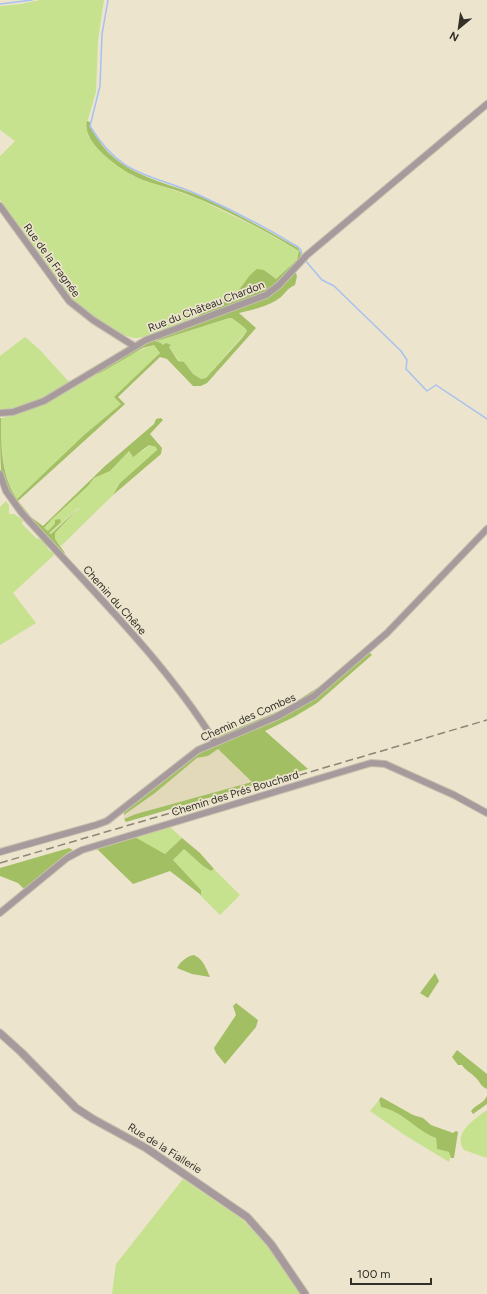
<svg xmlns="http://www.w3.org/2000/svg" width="487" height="1294" font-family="Figtree,sans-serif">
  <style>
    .built { fill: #e2d9ba }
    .green { fill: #c6e28e }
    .forest { fill: #a2bf63 }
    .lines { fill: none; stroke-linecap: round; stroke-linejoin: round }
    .stream { stroke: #a7c1f1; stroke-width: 1.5 }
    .minor-casing { stroke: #c7c0ac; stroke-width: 8 }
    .tertiary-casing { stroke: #c7c0ac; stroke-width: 9 }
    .minor { stroke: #a69a9d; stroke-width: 6 }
    .tertiary { stroke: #a69a9d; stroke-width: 7 }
    .rail { stroke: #8b8777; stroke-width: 1.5; stroke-dasharray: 8 4; stroke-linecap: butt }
    .labels { text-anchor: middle; stroke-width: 3.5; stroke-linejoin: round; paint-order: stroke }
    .street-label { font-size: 11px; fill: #323027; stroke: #ece4cd }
  </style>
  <rect width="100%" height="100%" fill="#ece4cd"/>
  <polygon class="built" points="218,749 253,782 124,819 124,815 129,812 155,793 197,758 208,756"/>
  <g class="green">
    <path d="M40,0H104L98,40L96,92L86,126L88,136L103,153L133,176L199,199L260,229L299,251C300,262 284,273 276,279L264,270L242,287L233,298L204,310L198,316C186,320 147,338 137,338C118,338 86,312 71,300V297L67,294L0,200V156L15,141L0,130V6L20,4Z"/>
    <polygon points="229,318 232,318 245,328 247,331 206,378 201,379 193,374 184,362 179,361 169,347 170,345 163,345 157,341"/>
    <path d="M25,337L40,350L68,381L73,382C51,394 25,412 0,410V356Z"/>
    <path d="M154,345L160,353L115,397L121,404L84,435L17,499C2,475 1,446 1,418C60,408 100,363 154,345Z"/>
    <polygon points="149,445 156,447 157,450 120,483 113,495 61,546 55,539 55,533 80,508 78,508 50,534 49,533 61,522 48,531 44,528 52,519 88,486 94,478 110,471 129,451 132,456 144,450"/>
    <polygon points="6,501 9,505 9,514 14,514 23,520 22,524 36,538 43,540 49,550 55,554 13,593 36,623 0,645 0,507"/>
    <polygon points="170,827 182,838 165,854 135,837"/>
    <polygon points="184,849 203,866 211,871 214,869 240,895 220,915 200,895 201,890 173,860"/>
    <path d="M379,1100L380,1105C387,1108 393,1110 400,1114C412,1120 422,1133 436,1138L437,1149L449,1152L451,1155L449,1162L403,1134L370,1111Z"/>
    <path d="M487,1110V1158L464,1150C452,1133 475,1119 487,1110Z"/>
    <polygon points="183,1179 242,1219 274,1253 301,1294 112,1294 116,1264"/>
  </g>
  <g class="forest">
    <path d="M87,121L90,122C90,128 93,132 97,138C122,178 170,182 209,200C239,215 269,231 298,248L301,253L300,260L273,288L263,295L200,318L198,316L204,310L233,298L250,275L257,269L264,270L276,279L297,260L299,251C262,229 224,208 184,193C163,185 139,182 121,168C108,159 82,139 87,121Z"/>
    <path d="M295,271L297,276L295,285C288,288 286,292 281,297C270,306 252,310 239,313L256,328L207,383L201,386H193L167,359L160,357L118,397L125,404L18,501L31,517L43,526L105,466L154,424L156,419L161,418L163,420L150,434L162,448L161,454L113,495L120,483L157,450L156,447L149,445L133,457L129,451L110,471L94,478L88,486L52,519L44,528L48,531L55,524V520L60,519L61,522L49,533L51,534L80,507L55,533V539L65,553H63C40,533 9,501 1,471C0,454 0,435 0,418H1C1,446 1,475 17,499L84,435L121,404L114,397L160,353L154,345L143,348L100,373L96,374L97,372L148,341C153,340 160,341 163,345L166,343L171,345L169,347L178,361L184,362L193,374L201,379L206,378L242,338L247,331L245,328L232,318H229L157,341L156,338L268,297Z"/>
    <polygon points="369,652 372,655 317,703 294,717 265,731 308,769 126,822 124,819 136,814 252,782 218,749 208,756 197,758 155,793 124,815 124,810 195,754 221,742 218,736 284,709 322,685 326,689"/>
    <polygon points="135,837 165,854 182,838 200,853 214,869 211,871 203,866 184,849 173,860 201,890 201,895 170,871 133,884 97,849"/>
    <polygon points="69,848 73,850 66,854 27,889 24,889 18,883 0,876 0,868"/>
    <path d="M194,955C203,959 206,968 210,977L192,974L177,968C180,962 187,956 194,955Z"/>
    <polygon points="435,973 439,981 428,998 420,993"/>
    <polygon points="236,1003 258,1020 256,1027 225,1064 216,1053 214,1048 236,1015 233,1006"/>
    <path d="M457,1050L487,1074V1089C480,1086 480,1081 475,1077C470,1072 466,1071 462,1065H458L452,1057Z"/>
    <path d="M487,1096V1104L473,1114L471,1111C475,1105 483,1104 487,1096Z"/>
    <path d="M381,1097L413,1115L423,1118L431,1125L453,1133L456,1131L458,1132L454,1158H451L449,1152L437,1149L436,1138C415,1130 403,1111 381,1107L379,1100Z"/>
  </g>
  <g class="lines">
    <g class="stream">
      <path d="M108,0L102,34L100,86L90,126C122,179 151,173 201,196C234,211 267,228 298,247L301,250L302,257"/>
      <polyline points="0,4 32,0"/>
      <polyline points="304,259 322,280 334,286 401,351 407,360 406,369 427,391 436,385 487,419"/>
    </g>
    <g class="minor-casing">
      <g id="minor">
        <polyline points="0,206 69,301 93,320 134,346"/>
        <polyline points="0,413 13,412 44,401 146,340 266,295 279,285 307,255 487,104"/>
        <path d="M0,474L6,491L21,512C88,587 161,656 215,742"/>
        <polyline points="0,852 96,825 107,821 198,750 276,717 314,696 387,633 487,529"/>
        <polyline points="0,913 67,858 82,850 371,763 385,764 454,795 487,813"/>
      </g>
    </g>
    <g class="tertiary-casing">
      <polyline id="tertiary" points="0,1033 21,1052 76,1108 93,1119 146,1148 247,1217 271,1244 305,1294"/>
    </g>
    <use href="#minor" class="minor"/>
    <use href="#tertiary" class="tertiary"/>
    <polyline class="rail" points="0,863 487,720"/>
  </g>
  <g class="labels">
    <g class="street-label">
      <text transform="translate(52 260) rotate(54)" y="4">Rue de la Fragnée</text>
      <text transform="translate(206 306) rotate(-21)" y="4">Rue du Château Chardon</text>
      <text transform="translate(115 600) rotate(48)" y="4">Chemin du Chêne</text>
      <text transform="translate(248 717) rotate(-24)" y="4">Chemin des Combes</text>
      <text transform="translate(235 793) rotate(-17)" y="4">Chemin des Prés Bouchard</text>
      <text transform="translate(165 1148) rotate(32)" y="4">Rue de la Fiallerie</text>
    </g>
  </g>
  <g transform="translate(459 28) rotate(209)" stroke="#ece4cd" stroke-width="3" paint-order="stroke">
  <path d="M0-3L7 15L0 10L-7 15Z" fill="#323027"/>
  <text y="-6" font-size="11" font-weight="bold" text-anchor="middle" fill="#323027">N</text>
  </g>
  <path d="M351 1278v6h80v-6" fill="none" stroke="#323027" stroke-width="2"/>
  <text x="357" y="1278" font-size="12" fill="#323027" stroke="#ece4cd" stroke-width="3" paint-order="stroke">100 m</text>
</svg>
